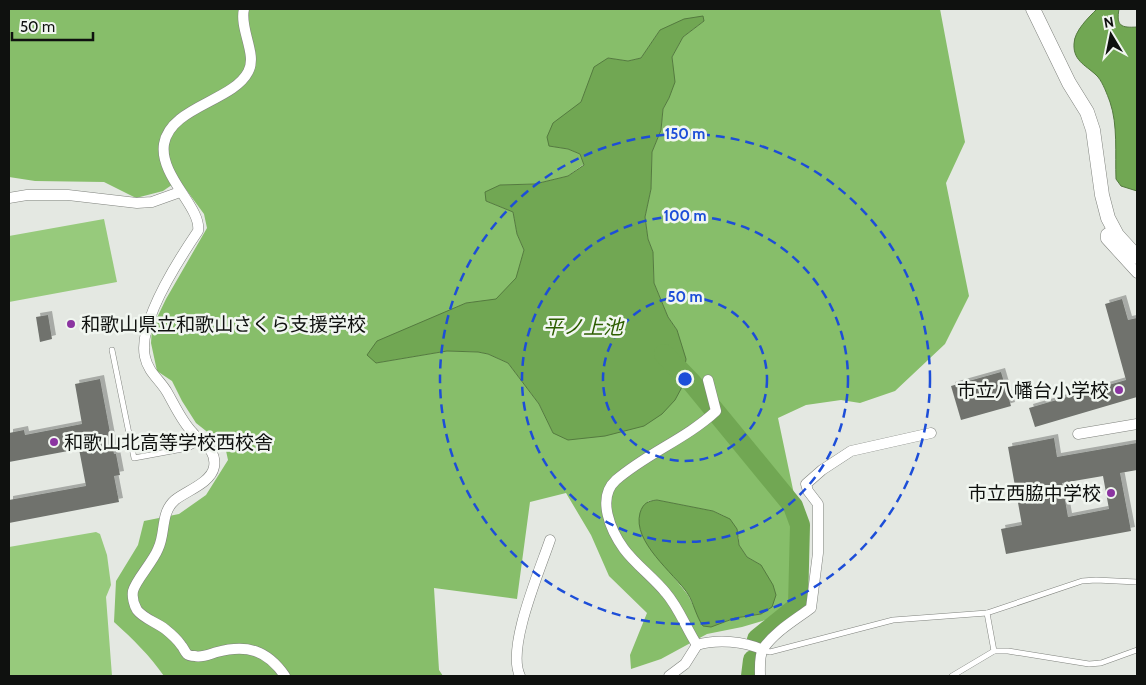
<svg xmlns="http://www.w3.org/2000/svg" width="1146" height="685" font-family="Cabin,'Noto Sans JP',sans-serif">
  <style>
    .green { fill: #97ca7c }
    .forest { fill: #87be6a; fill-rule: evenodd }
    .water { fill: #71a753; stroke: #547a3f }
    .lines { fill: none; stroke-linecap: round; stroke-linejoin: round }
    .river { stroke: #71a753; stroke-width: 20 }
    .building { fill: #6f726d; fill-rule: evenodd; filter: url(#shadow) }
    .service-casing { stroke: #7f827d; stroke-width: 6 }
    .minor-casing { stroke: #7f827d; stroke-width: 11 }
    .secondary-casing { stroke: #7f827d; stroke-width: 15 }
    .service { stroke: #fff; stroke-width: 5 }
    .minor { stroke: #fff; stroke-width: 10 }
    .secondary { stroke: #fff; stroke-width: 14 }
    .ring { fill: none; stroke: #1d4ed8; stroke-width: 2.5; stroke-dasharray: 9 6 }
    .poi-dot { fill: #8b34a1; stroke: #f1f6f0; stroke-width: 2 }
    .labels { text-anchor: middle; stroke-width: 5; stroke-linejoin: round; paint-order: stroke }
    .poi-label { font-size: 19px; fill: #0f110f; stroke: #f1f6f0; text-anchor: start }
    .water-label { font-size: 20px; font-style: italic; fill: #2d5e00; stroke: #f1f6f0 }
    .centre { fill: #1d4ed8; stroke: #f1f6f0; stroke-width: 2.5 }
    .ring-label { font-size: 15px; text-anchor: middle; font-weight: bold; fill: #1d4ed8; stroke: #f1f6f0; stroke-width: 5; stroke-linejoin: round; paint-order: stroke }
  </style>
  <defs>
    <filter id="shadow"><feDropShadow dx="4" dy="-4" stdDeviation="0" flood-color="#0004"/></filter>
  </defs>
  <rect width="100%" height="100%" fill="#e4e8e2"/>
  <g class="green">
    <polygon points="104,219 117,282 9,302 9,236"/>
    <polygon points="96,532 100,534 107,555 111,585 106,597 112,676 9,676 9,547"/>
  </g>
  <path class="forest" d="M9,9H940L965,142L946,183L969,296L945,344L895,391L860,403L841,400L806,405L778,418L807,556L793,612L742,627L707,634L661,659L631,669L630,655L647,613L609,576L591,535L566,493L530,502L517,599L434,588L439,670L443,676H164C150,656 133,639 114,622L116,581L138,545L144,521L179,514L206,495L228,460L225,446L196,423L182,401L172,381L157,371L151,343L152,328L166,299L207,228L204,214L179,180L163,191L136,198L104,182L35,181L9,177ZM704,21L683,37L672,57L674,82L669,98L663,109L661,130L652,152L651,189L645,217L648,239L653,252L654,283L668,317L677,330L684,374L682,387L553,433L539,404L508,363L488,354L478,352L447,351L376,363L429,320L466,303L496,300L517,278L524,250L517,234L513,212L486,201L500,185L535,184L568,176L584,164L580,154L568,149L550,146L581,102L587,87L608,58L628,61L641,58L660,30ZM657,500L713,511L724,516L739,538V545L747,557L761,565V614L735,618L722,623L693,605L688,595L669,571L648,501Z"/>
  <g class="water">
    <path d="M1097,9H1119C1116,26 1121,28 1137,27V191L1121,186L1116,179C1115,154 1118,125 1110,102C1107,94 1103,83 1098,77C1088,66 1073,62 1074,44C1074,31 1089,17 1097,9Z"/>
    <polygon points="703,16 704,21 683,37 672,57 675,82 669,98 663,109 661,130 652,152 651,189 645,217 648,239 653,252 654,283 668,317 677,330 686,359 682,387 675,400 662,414 644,426 605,436 568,440 553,433 539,404 508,363 488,354 478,352 447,351 376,363 367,355 377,341 466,303 496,299 516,278 524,250 517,234 513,212 486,201 485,192 500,185 535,184 568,176 584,165 580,154 568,149 549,146 547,137 553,123 581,102 594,67 608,58 628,61 641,58 660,30 684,19"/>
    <path d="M657,500L713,511L730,519L737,529L739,545L747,557L761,565L773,585L776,595L772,607L761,614L735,618L711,627L703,626C696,616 694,604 688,594C674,573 632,542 640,513C643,503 648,501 657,500Z"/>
  </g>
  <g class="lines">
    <g class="river">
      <polyline points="664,354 692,383 793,506 800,525 798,606 757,639"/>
      <polyline points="751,676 753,660"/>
    </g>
  </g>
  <g class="building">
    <polygon points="1122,299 1128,320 1137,318 1137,397 1035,427 1029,408 1126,380 1105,304"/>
    <polygon points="48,315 52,339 40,342 36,317"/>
    <polygon points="1001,372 1011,406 961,420 951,386"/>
    <polygon points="100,379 114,454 116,454 120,475 114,476 119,502 9,523 9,500 86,486 79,449 9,462 9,433 24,430 25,435 82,424 75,384"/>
    <path d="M1054,438L1057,457L1137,443V470L1120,473L1131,531L1006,554L1001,529L1022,525L1008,447ZM1103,476L1109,509L1068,517L1062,483Z"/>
  </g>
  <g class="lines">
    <g class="service-casing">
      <g id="service">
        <polyline points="112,350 134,458 188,448 201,441"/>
        <polyline points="987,613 994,651 1008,651 1089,664 1101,663 1137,650"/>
        <polyline points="763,650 770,652 893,620 987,613 1082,581 1096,580 1137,582"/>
        <polyline points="952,676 994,651"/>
      </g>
    </g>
    <g class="minor-casing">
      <g id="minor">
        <path d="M244,9C239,29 258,55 248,72C233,101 170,107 164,144C159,176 202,208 198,231C179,259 137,323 145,357C148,372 160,380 167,392C175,406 182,422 193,433C203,444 217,450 214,467C211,483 186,491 175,500C160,513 166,533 158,549C153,562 135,581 133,591C132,597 134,605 137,610C144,619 156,622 165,629C170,633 177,639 181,645C183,647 185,652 187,654C189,656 192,656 195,656C201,658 210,654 217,652C247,644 267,650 285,676"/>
        <polyline points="9,198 27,195 68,195 137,203 152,202 180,192"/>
        <polyline points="1114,229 1106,234 1106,239 1137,273"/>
        <polyline points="1078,434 1137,424"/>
        <path d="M697,645C686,628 679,608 666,593C653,577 636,565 624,549C611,531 596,498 616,480C647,453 686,439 716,411L708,380"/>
        <path d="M520,676C506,648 540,570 550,540"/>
        <path d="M669,676L685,664L697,645C717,639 744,641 763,650"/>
        <path d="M760,676C760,668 759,656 763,649C774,632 795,620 811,608L818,553V504L808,491L806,484L822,470L851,451L931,433"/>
      </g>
    </g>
    <g class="secondary-casing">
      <polyline id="secondary" points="1033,9 1069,83 1087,112 1093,130 1102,195 1108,218 1117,235 1137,257"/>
    </g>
    <use href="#service" class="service"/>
    <use href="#minor" class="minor"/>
    <use href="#secondary" class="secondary"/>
  </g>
  <g class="ring">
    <circle cx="685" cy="379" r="82"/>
    <circle cx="685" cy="379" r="163"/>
    <circle cx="685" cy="379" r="245"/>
  </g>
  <g class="poi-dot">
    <circle cx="71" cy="324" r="5"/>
    <circle cx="1119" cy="390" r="5"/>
    <circle cx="54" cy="442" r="5"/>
    <circle cx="1111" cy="493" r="5"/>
  </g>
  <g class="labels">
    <g class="poi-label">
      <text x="81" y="331">和歌山県立和歌山さくら支援学校</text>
      <text x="1109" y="397" text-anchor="end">市立八幡台小学校</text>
      <text x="64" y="449">和歌山北高等学校西校舎</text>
      <text x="1101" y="500" text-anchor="end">市立西脇中学校</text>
    </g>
    <g class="water-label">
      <text x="583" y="334">平ノ上池</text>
    </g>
  </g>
  <circle cx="685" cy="379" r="8" class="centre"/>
  <g class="ring-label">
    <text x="685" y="139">150 m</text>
    <text x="685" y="221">100 m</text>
    <text x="685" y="302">50 m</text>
  </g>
  <rect width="1146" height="685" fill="none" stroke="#0f110f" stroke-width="20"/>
  <g transform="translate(1111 35) rotate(350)" stroke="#f1f6f0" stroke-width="4" paint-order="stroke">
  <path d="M0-4L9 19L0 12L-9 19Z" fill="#0f110f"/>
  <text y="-8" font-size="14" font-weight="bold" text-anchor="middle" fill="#0f110f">N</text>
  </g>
  <path d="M12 32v8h81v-8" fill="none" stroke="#0f110f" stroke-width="2.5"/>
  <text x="20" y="32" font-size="15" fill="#0f110f" stroke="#f1f6f0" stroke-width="4" paint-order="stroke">50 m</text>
</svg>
